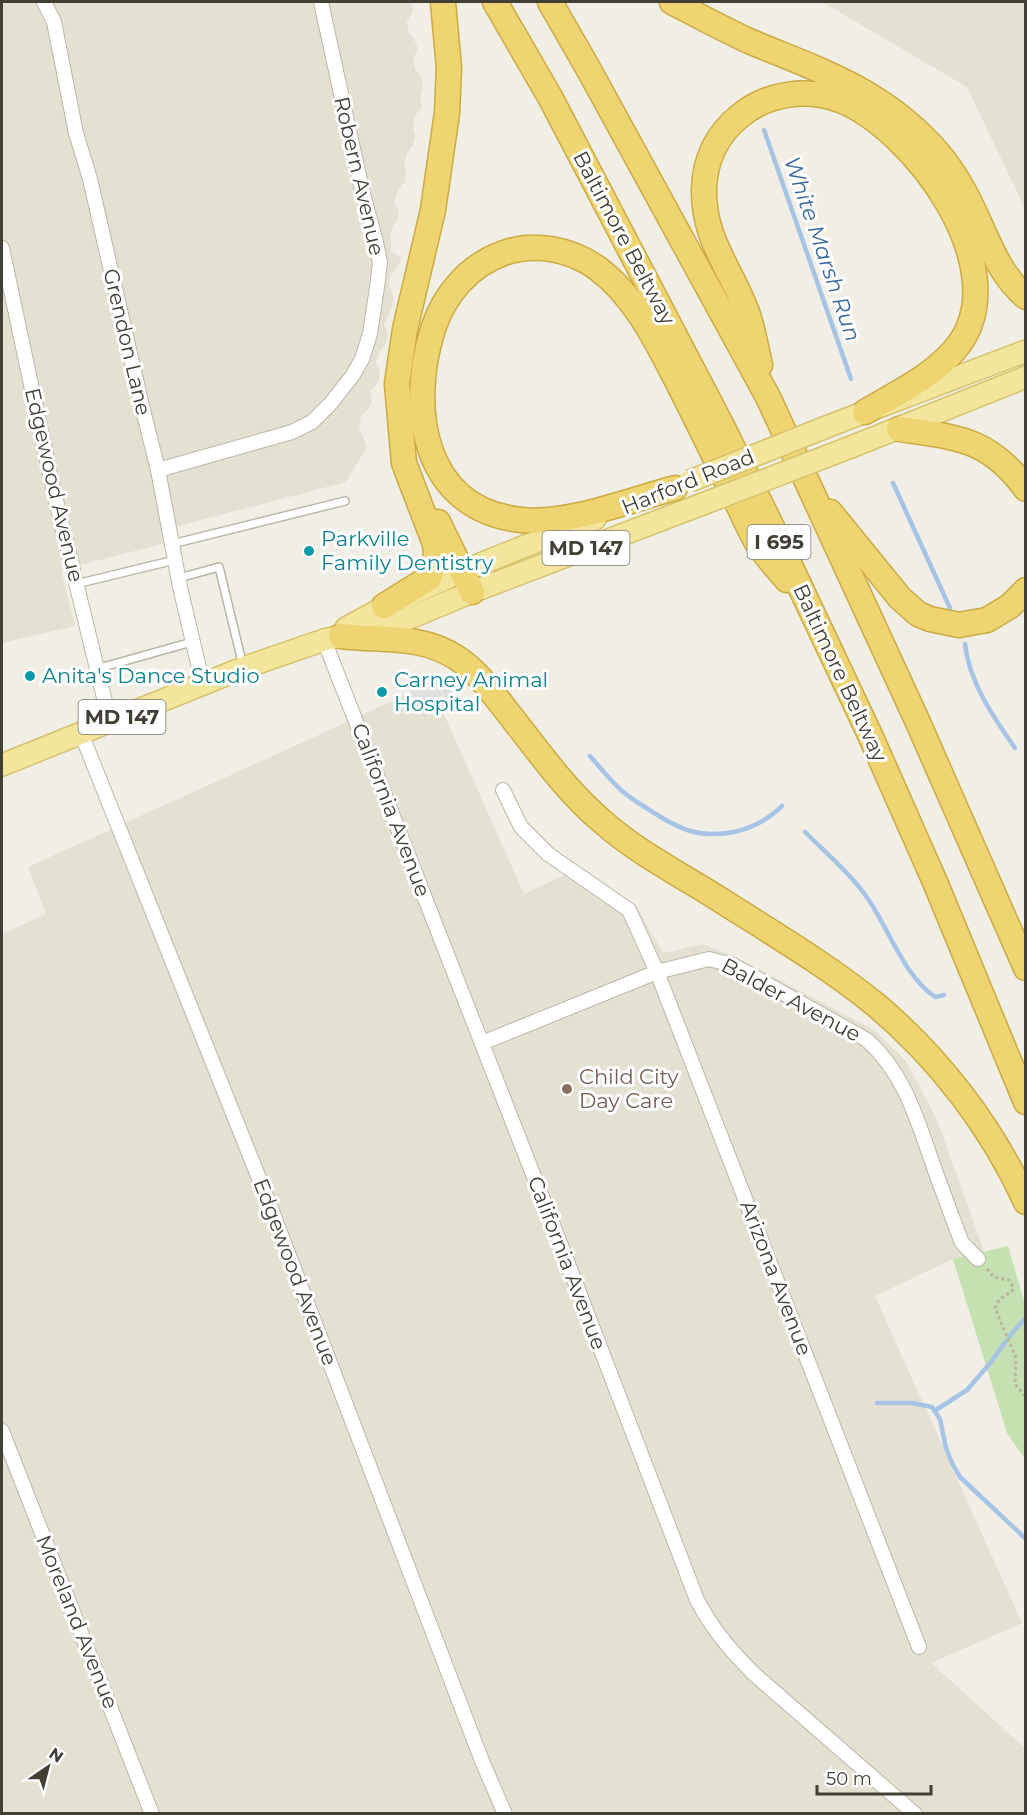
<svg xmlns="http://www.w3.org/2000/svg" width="1027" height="1815" font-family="Montserrat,sans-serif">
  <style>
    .residential { fill: #e4e1d3 }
    .green { fill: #c5e1b1 }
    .parking { fill: #e1e0dd }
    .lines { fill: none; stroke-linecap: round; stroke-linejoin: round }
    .stream { stroke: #a7c4e7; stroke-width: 4.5 }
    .lane-casing { stroke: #bbb7a8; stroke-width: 10 }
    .street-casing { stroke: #bbb7a8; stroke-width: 16 }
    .primary-casing { stroke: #d6c46d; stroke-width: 24 }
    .highway-casing { stroke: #ccab43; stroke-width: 27 }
    .path { stroke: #bbb49b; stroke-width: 3; stroke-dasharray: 3 3; stroke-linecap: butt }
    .lane { stroke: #fff; stroke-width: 7 }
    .street { stroke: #fff; stroke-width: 14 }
    .primary { stroke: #f3e59b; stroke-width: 21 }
    .highway { stroke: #eed572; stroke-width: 24 }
    .primary-bridge-casing { stroke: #d6c46d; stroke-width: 24; stroke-linecap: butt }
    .primary-bridge { stroke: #f3e59b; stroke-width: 21 }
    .culture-dot { fill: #0f9aa8; stroke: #fff; stroke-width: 2 }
    .education-dot { fill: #8d6e63; stroke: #fff; stroke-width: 2 }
    .labels { text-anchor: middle; stroke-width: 6; stroke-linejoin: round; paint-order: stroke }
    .shield { fill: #fff; stroke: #7b7972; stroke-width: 1.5 }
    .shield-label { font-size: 20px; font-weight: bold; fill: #423f35 }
    .street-label { font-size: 21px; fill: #423f35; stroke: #fff }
    .culture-label { font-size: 21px; fill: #0d838f; stroke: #fff; text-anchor: start }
    .education-label { font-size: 21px; fill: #785e54; stroke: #fff; text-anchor: start }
    .water-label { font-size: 22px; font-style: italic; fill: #3a68a2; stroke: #fff }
  </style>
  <rect width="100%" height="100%" fill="#f0eee5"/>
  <g class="residential">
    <polygon points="2,2 411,2 413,12 407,21 408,31 415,41 418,50 413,58 415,69 421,77 423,87 420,98 422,107 415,116 413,127 415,136 413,145 407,153 404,165 406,172 405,182 398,190 394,202 399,211 398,219 391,231 391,251 401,258 398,267 391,274 389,285 394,296 393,305 384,325 388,334 386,343 379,352 376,363 380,371 378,383 370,391 372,401 369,408 361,416 359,427 367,447 346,482 163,530 166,543 61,570 75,626 2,643"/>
    <polygon points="822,2 1025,2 1025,209 967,87"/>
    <polygon points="430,683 524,894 581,867 638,909 663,953 703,944 736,957 861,1023 876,1032 906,1061 937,1120 984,1251 953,1259 875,1296 1022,1623 931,1663 1025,1748 1025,1813 2,1813 2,934 46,914 28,867 332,729"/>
  </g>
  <polygon class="green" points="1008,1246 1025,1304 1025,1459 1007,1433 953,1259"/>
  <polygon class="parking" points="427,673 441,676 456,700 422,715 406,682"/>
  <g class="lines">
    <g class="stream">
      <polyline points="764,130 851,379"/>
      <polyline points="893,483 950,608"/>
      <path d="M965,644C969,682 994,718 1015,748"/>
      <path d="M590,756C599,766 608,778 618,787C626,796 637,802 648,809C677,828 697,839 734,832C752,828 768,820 782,806"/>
      <path d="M805,832C826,853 851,874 868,899C889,929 904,976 935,997L944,995"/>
      <polyline points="1009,1337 1026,1317"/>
      <polyline points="877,1403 912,1403 932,1407 940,1419 946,1448 952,1463 960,1477 1026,1539"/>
      <polyline points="936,1410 967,1390 992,1361 1006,1341"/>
    </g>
    <g class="lane-casing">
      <g id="lane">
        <polyline points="172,544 345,501"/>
        <polyline points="179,578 219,567 243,666"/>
        <polyline points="76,584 175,560"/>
        <polyline points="96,669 192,642"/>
      </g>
    </g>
    <g class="street-casing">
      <g id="street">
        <polyline points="44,2 54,22 76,133 90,179 142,406 158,470 180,587 203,685"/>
        <polyline points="2,248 53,488 110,722"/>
        <polyline points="158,470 292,432 312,422 331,403 353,375 362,359 370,334 378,280 380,262 376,242 362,190 321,2"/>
        <path d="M324,640L567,1261L697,1600C713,1630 730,1650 754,1674L915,1814"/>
        <polyline points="81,733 270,1206 482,1761 505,1814"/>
        <polyline points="503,790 521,827 548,854 629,910 657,972 919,1647"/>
        <path d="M482,1043L657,972L709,959L733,965L867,1040C902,1071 915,1113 930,1156C940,1185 951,1214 962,1243L978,1259"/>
        <polyline points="2,1431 152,1814"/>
      </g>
    </g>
    <g class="primary-casing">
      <g id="primary">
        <polyline points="839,422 1026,351"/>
        <polyline points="851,447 1026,377"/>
        <path d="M346,628C425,583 510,552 595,519"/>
        <polyline points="2,765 243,668 324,640 400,622 472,592 700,505"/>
      </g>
    </g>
    <g class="highway-casing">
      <g id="highway">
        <polyline points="495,2 550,97 721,424 769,521 870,735 935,882 1026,1102"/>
        <polyline points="550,2 589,70 768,397 916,718 1026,968"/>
        <path d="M672,2C697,15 723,29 749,41C823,72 884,90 939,154C955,173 968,197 978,220C991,248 1001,276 1026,297"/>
        <path d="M760,365C756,348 753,329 747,312C731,269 703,239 704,189C705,159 717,134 741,115C768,93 807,88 840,100C914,129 1014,266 960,343C937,375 898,392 865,412"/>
        <path d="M899,429C956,437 989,438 1026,489"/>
        <path d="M675,488C630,500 568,525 522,520C422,510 408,408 433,329C444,295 469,265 504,253C534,242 571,249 597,268C634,295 656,340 676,379C694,414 711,449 728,484C738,503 746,523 756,541C764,555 777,568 787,580"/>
        <polyline points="830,512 900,598 918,614 930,619 959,625 987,620 1010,606 1026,590"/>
        <polyline points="438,522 472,592"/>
        <polyline points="384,606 429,578 436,556 435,544 404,463 397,384 405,329 433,210 447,113 449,68 443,2"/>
        <path d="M341,636C382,641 420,634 457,658C480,673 496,698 513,719C541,755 568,793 604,823C638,853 681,875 719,899C772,933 827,965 876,1005C939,1058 992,1127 1026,1202"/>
      </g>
    </g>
    <polyline class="path" points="987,1269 994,1277 1009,1280 1013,1287 1012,1291 999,1300 995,1308 1016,1358 1015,1384 1026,1397"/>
    <use href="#lane" class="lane"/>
    <use href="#street" class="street"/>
    <use href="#primary" class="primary"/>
    <use href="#highway" class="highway"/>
    <g class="primary-bridge-casing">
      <g id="primary-bridge">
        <polyline points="690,481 839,422"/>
        <polyline points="700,505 851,447"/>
      </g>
    </g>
    <use href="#primary-bridge" class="primary-bridge"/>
  </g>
  <g class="culture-dot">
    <circle cx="309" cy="551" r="6"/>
    <circle cx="30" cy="676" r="6"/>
    <circle cx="382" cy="692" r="6"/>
  </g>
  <circle class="education-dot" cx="567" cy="1089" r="6"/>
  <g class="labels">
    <g class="shield">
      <rect x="747.5" y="525" width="63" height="34" rx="4.5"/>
      <rect x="542.5" y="531" width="87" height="34" rx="4.5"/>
      <rect x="78.5" y="700" width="87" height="34" rx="4.5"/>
    </g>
    <g class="shield-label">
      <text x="779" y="549">I 695</text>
      <text x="586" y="555">MD 147</text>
      <text x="122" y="724">MD 147</text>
    </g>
    <g class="street-label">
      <text transform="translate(359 176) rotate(77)" y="7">Robern Avenue</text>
      <text transform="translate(624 238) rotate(62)" y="7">Baltimore Beltway</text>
      <text transform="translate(127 342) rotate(77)" y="7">Grendon Lane</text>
      <text transform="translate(688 482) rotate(-22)" y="7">Harford Road</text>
      <text transform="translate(54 485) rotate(77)" y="7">Edgewood Avenue</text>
      <text transform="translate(840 673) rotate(65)" y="7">Baltimore Beltway</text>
      <text transform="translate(391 810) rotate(69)" y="7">California Avenue</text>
      <text transform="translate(791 1000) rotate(28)" y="7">Balder Avenue</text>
      <text transform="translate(567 1263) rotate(69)" y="7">California Avenue</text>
      <text transform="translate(295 1272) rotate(69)" y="7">Edgewood Avenue</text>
      <text transform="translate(776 1278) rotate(69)" y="7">Arizona Avenue</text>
      <text transform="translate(77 1622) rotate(68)" y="7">Moreland Avenue</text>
    </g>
    <g class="culture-label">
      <text x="321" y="546">Parkville<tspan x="321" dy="24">Family Dentistry</tspan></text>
      <text x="42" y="683">Anita's Dance Studio</text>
      <text x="394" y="687">Carney Animal<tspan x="394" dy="24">Hospital</tspan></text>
    </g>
    <g class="education-label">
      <text x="579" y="1084">Child City<tspan x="579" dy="24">Day Care</tspan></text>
    </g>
    <g class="water-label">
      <text transform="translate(823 249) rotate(71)" y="8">White Marsh Run</text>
    </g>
  </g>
  <rect width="1027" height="1815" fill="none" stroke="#423f35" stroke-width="6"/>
  <g transform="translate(48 1767) rotate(35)" stroke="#ffffff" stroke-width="4.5" paint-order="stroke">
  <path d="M0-4.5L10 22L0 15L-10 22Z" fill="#423f35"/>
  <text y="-9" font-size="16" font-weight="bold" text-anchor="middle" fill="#423f35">N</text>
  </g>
  <path d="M817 1785v9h114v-9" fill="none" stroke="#423f35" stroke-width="3"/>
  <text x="826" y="1785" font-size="18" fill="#423f35" stroke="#ffffff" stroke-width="4.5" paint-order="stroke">50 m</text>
</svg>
